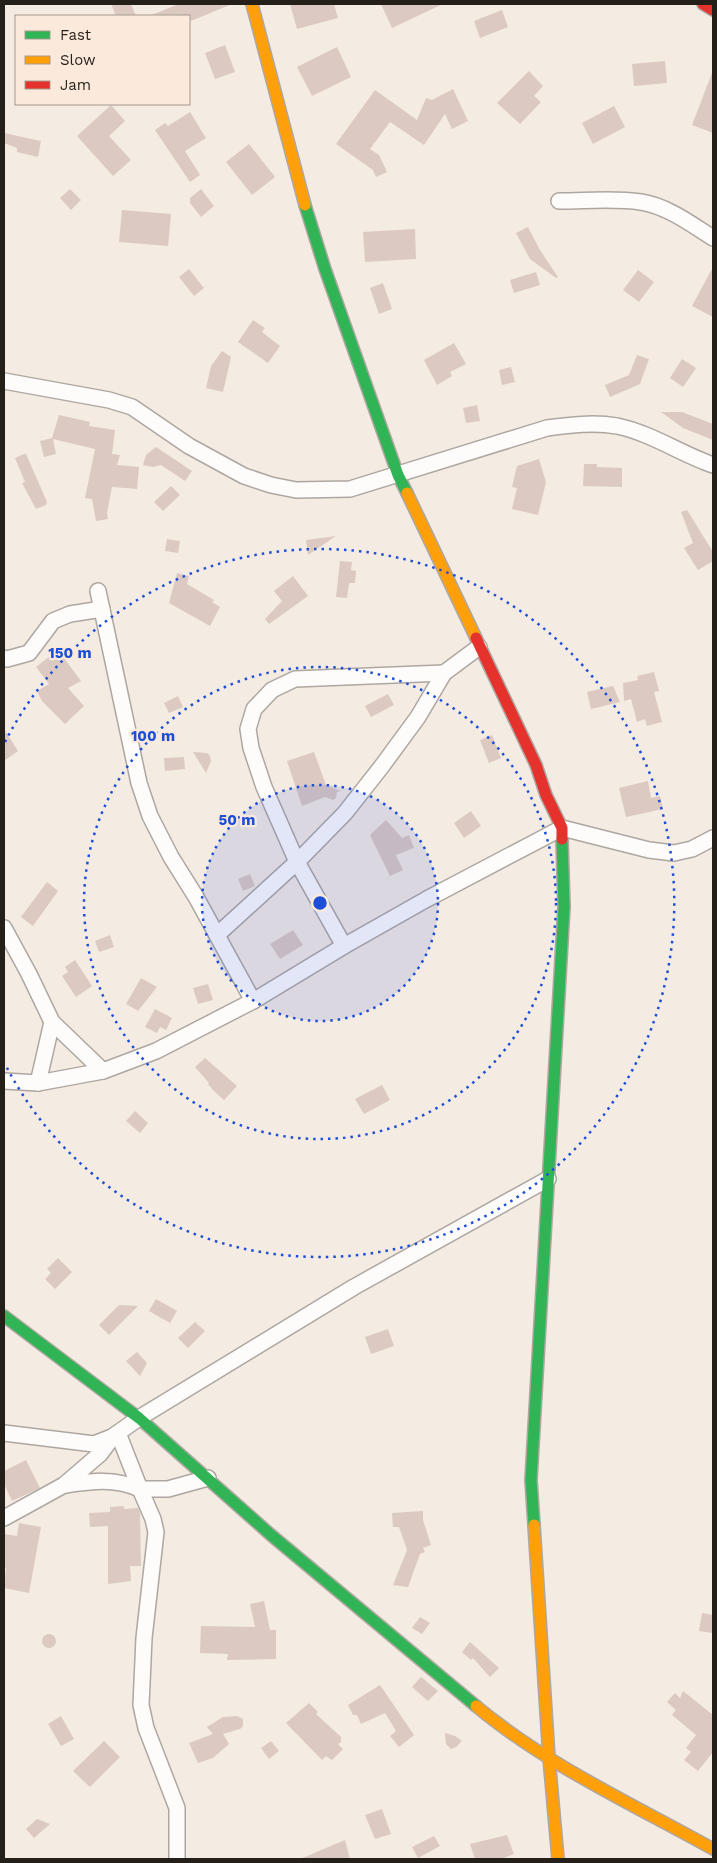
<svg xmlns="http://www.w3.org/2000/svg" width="717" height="1863" font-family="'Work Sans',sans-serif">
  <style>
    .building { fill: #dccac2 }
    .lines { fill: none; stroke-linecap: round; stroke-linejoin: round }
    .street-casing { stroke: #aea7a1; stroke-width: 18 }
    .fast-casing { stroke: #aea7a1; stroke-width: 14 }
    .slow-casing { stroke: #aea7a1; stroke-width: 14 }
    .jam-casing { stroke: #aea7a1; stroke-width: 14 }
    .street { stroke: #fdfcfb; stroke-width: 15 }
    .fast { stroke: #30b455; stroke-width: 11 }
    .slow { stroke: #ff9f0a; stroke-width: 11 }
    .jam { stroke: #e5322d; stroke-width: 11 }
    .ring { fill: none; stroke: #1d4ed8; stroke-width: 2.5; stroke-dasharray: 2.5 5 }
    .centre { fill: #1d4ed8; stroke: #fbeadb; stroke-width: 2.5 }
    .ring-label { font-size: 15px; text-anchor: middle; font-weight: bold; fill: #1d4ed8; stroke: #fbeadb; stroke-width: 4.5; stroke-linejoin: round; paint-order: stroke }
  </style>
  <rect width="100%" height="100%" fill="#f4ebe2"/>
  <g class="building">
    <polygon points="111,4 131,4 136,16 116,16"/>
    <polygon points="179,4 232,4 191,21 189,16 149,16"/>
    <polygon points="290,4 334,4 338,18 297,29"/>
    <polygon points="381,4 443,4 392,28"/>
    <polygon points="502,10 508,27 480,38 474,21"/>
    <polygon points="225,45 235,72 215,79 205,53"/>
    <polygon points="337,47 351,77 312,96 297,67"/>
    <polygon points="665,61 667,83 634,86 632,64"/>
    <polygon points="529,71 543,86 534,96 541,102 520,124 497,103"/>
    <polygon points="712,73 713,74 713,133 692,125"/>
    <polygon points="453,89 468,121 452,129 445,114 424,145 390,122 370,149 379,155 387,172 376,177 373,170 336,144 375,90 417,120 426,98 432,100"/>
    <polygon points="111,105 125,121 109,136 131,160 113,176 77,136"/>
    <polygon points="614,106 625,127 593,144 582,123"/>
    <polygon points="190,112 206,138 185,151 200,175 190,182 155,130 165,123 168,126"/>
    <polygon points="4,133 41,141 38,157 17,152 17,148 4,143"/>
    <polygon points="249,144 275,177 252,195 226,162"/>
    <polygon points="70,189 81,200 71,210 60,198"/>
    <polygon points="201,189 214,206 201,217 190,203 190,198"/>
    <polygon points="122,210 171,214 168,246 119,242"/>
    <polygon points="528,227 540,250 558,277 556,278 530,259 516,233"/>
    <polygon points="415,229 416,259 365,262 363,232"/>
    <polygon points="713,267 713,317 692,306"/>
    <polygon points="189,269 204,288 194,296 179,277"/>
    <polygon points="638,270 654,282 639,302 623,290"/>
    <polygon points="536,272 540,285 514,293 510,280"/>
    <polygon points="383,283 392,309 379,314 370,288"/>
    <polygon points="253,320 265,328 262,332 280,346 268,363 238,342"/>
    <polygon points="454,343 466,364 450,372 452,376 437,385 424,360"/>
    <polygon points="222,351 231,357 223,392 206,388 211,366"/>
    <polygon points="637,355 649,359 640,384 610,397 605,385 629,375"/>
    <polygon points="682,359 696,368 683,387 670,378"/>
    <polygon points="511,367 515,382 502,385 499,370"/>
    <polygon points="477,405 480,421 466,423 463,408"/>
    <polygon points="661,412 682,412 713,424 713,440 683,428"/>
    <polygon points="59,415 90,422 89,426 115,430 112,454 120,455 117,465 139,467 137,489 112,487 107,513 108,519 96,521 92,499 85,498 95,449 53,439 56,454 44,457 40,441 52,438"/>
    <polygon points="156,447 192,471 185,481 161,465 153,467 143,465 146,455"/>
    <polygon points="24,454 26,454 47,502 46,505 36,509 22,483 25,482 15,458"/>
    <polygon points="539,459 546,482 538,515 512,509 517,488 512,487 517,466"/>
    <polygon points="584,464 597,464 597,467 622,468 622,487 583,486"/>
    <polygon points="171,486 180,495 163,511 154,502"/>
    <polygon points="687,510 713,552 713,561 698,570 684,548 693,543 681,512"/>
    <polygon points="336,536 308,555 306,540"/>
    <polygon points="167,539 180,541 178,553 165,551"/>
    <polygon points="340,561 352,562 351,570 356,571 355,583 349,583 347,598 336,597"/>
    <polygon points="177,573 189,576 187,584 214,600 212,602 220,607 210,626 169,603"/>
    <polygon points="293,576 308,596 269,624 265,619 282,601 274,591"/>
    <polygon points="58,650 81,681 68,688 84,706 65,724 42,701 37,691 49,684 36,667"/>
    <polygon points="654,672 659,691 654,692 662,722 647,726 645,719 637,722 631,699 624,701 623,683 638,680 637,676"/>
    <polygon points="613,686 620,702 591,709 587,692"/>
    <polygon points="388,694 394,705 371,717 365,706"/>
    <polygon points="178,696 183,707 169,713 164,703"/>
    <polygon points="4,729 18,751 4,761"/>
    <polygon points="492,735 501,758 489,763 480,740"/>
    <polygon points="193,752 207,753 210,756 211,761 206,773"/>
    <polygon points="314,752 326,785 341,791 337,792 336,798 333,800 325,797 302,806 287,761"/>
    <polygon points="184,757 185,769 165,771 164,758"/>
    <polygon points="648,781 651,798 660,796 663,809 626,817 619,788"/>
    <polygon points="471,811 481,826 464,838 454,823"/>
    <polygon points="386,820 402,838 409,835 414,848 396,855 403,870 390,876 370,835"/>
    <polygon points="250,874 255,886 243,891 238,879"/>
    <polygon points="47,882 58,891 33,926 21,917"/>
    <polygon points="293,930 303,945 280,959 270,944"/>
    <polygon points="110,935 114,947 99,952 95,941"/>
    <polygon points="75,960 92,986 76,997 62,976 68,972 65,967"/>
    <polygon points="141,978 157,987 138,1011 126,1004"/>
    <polygon points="208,984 213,1000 198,1004 193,988"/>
    <polygon points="155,1009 172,1018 166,1030 160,1027 157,1033 145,1027"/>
    <polygon points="205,1058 237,1086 224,1100 214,1091 208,1084 209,1083 195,1067"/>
    <polygon points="382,1085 390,1100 364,1114 355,1099"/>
    <polygon points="135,1111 148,1123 140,1133 126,1121"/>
    <polygon points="58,1258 72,1272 55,1289 45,1279 51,1273 47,1269"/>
    <polygon points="156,1299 177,1311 170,1323 149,1311"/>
    <polygon points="119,1305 138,1306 109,1335 99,1325"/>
    <polygon points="195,1322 205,1331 188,1348 178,1338"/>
    <polygon points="388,1329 394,1346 371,1354 365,1337"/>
    <polygon points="137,1352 147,1363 140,1376 126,1361"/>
    <polygon points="26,1460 40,1488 12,1501 4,1484 4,1471"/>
    <polygon points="124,1506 124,1509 138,1508 140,1513 141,1566 130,1566 131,1581 108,1584 108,1526 90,1527 89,1513 110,1512 110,1507"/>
    <polygon points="423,1511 423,1520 431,1545 423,1548 425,1552 420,1554 408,1587 393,1585 407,1550 399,1527 393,1527 392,1513"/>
    <polygon points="19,1523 41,1527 29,1593 4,1588 6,1568 4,1567 4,1534 17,1536"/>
    <polygon points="264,1601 270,1630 276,1630 276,1659 227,1660 228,1654 200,1653 201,1626 255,1627 250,1604"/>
    <polygon points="702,1613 713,1615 713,1633 699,1631"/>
    <polygon points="420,1617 430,1623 422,1634 412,1628"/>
    <circle cx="49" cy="1641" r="7"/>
    <polygon points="470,1642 499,1668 490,1677 473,1658 471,1660 462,1652"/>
    <polygon points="421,1677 438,1691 428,1701 412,1687"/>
    <polygon points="380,1685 414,1735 399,1747 390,1736 396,1731 385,1713 361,1724 357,1715 353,1715 348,1705"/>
    <polygon points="683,1691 713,1715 713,1752 698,1771 684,1760 691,1752 686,1748 696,1735 672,1715 676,1710 667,1702 675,1693 680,1698"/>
    <polygon points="309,1703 318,1712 316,1714 341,1737 341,1742 338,1744 343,1749 332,1760 326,1756 322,1760 286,1723"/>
    <polygon points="61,1716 74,1739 61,1746 48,1724"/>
    <polygon points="237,1716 243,1719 243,1726 240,1729 223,1734 229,1744 213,1758 198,1763 189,1743 213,1734 207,1727 223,1717"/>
    <polygon points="445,1733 455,1736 462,1741 456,1747 451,1749 446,1744"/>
    <polygon points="104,1741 120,1757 90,1787 73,1771"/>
    <polygon points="271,1741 279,1751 269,1759 261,1748"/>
    <polygon points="382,1809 391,1834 375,1839 365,1815"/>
    <polygon points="37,1819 50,1824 34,1838 26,1829"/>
    <polygon points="507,1835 514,1854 501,1859 475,1859 470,1844"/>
    <polygon points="434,1836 440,1846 418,1858 412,1847"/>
    <polygon points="345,1840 350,1859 300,1859"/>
  </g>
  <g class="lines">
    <g class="street-casing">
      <g id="street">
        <path d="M559,201C586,201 614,198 641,202C667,206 691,224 713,238"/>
        <path d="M4,381L109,400L132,407L189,446L244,476L271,485L296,490L350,489L547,428C570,425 594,422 617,426C651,433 681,454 713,465"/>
        <polyline points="98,591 139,783 150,816 171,857 196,897 253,1001"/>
        <polyline points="4,658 7,659 29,653 53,621 70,614 102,609"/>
        <polyline points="4,928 29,974 52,1022 103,1071"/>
        <polyline points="217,935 297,862 345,813 382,766 418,717 444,673 479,647"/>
        <polyline points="344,946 297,862 264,787 251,748 248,729 254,709 272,690 295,679 444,673"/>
        <polyline points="4,1081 38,1083 103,1071 156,1051 253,1001 344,946 427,899 562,828 649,850 674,853 692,849 713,838"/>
        <polyline points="38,1083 52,1022"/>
        <polyline points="4,1433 94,1444 112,1437 139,1418 354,1287 548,1179"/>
        <polyline points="118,1433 140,1489"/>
        <path d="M65,1485C93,1481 114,1478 140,1489"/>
        <polyline points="4,1518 64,1485 100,1454 112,1438"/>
        <polyline points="177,1859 177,1808 146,1728 141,1705 144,1638 156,1532 153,1519 140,1489 168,1489 208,1478"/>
      </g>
    </g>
    <g class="fast-casing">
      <g id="fast">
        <polyline points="305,205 325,269 398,475 407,493"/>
        <polyline points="4,1316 139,1418 271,1535 476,1706"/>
        <polyline points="534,1525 531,1480 564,907 562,839"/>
      </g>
    </g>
    <g class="slow-casing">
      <g id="slow">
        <polyline points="252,4 305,205"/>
        <polyline points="407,493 476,638"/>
        <polyline points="534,1525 549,1758 558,1859"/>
        <path d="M476,1706C545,1764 634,1805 713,1849"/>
      </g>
    </g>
    <g class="jam-casing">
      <g id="jam">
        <polyline points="703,4 713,10"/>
        <polyline points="476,638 536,765 546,795 562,828 562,839"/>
      </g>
    </g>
    <use href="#street" class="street"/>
    <use href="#fast" class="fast"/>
    <use href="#slow" class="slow"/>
    <use href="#jam" class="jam"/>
  </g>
  <circle cx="320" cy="903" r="118" fill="#1d4ed8" fill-opacity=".12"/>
  <g class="ring">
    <circle cx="320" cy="903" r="118"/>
    <circle cx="320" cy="903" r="236"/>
    <path d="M5 742A354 354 0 1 1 5 1064"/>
  </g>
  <circle cx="320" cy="903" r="8" class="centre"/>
  <g class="ring-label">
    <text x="70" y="658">150 m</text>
    <text x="153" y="741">100 m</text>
    <text x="237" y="825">50 m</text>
  </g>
  <rect width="717" height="1863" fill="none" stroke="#241f19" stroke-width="10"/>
  <rect x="15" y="15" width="175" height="90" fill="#fbeadb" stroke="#a5998d"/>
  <rect x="25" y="31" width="25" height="8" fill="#30b455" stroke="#a5998d"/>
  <text x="60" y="40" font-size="15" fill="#241f19">Fast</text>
  <rect x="25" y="56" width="25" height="8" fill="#ff9f0a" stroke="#a5998d"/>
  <text x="60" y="65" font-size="15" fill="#241f19">Slow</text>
  <rect x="25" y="81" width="25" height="8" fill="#e5322d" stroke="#a5998d"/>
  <text x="60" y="90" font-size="15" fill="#241f19">Jam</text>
</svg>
